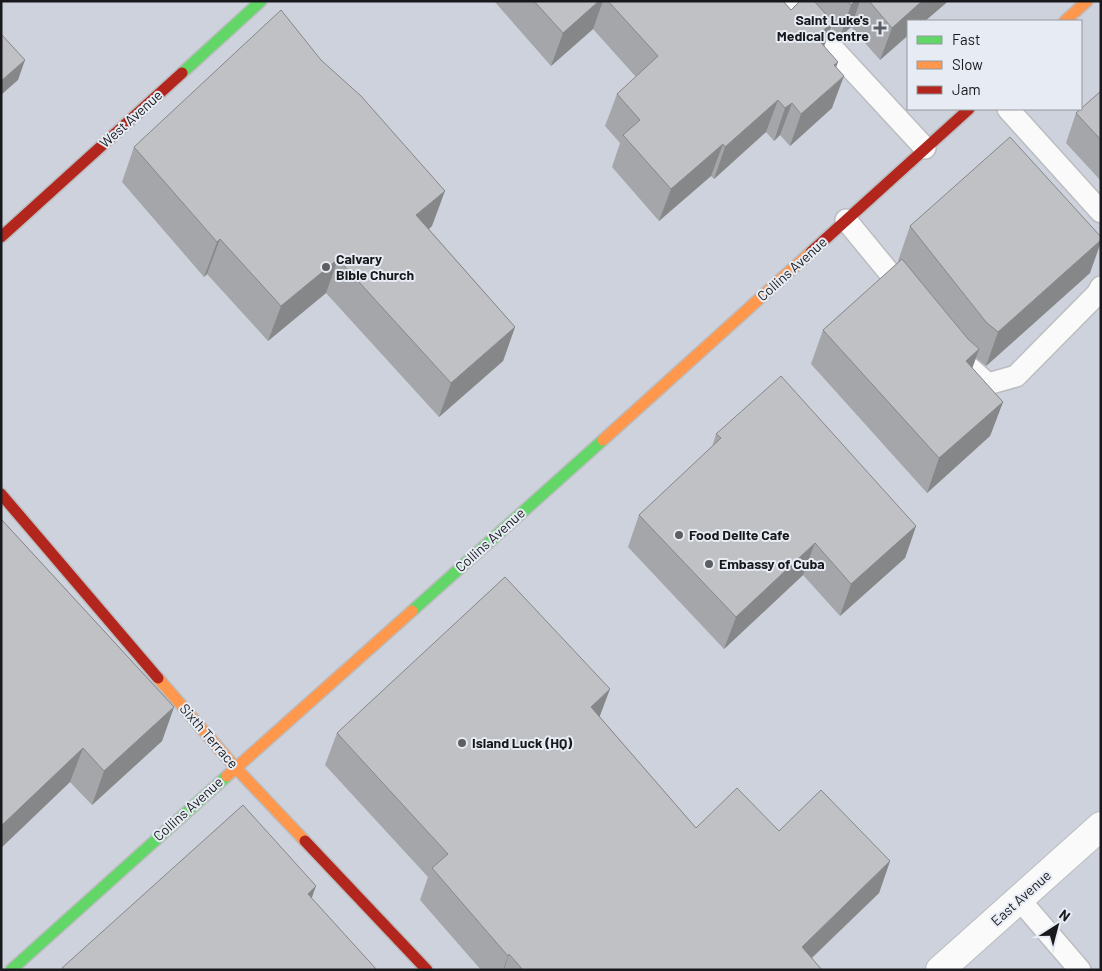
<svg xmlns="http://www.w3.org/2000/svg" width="1102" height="971" font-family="Barlow,sans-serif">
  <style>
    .built { fill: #cdd2dc; fill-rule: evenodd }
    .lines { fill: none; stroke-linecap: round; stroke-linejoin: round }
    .lane-casing { stroke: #bbbdc0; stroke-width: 24 }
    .street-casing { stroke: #bbbdc0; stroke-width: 30 }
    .fast-casing { stroke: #bbbdc0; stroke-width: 14 }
    .slow-casing { stroke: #bbbdc0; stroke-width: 14 }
    .jam-casing { stroke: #bbbdc0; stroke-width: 14 }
    .lane { stroke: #fafafb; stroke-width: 21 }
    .street { stroke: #fafafb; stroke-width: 28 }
    .fast { stroke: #63d668; stroke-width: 11 }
    .slow { stroke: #ff974d; stroke-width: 11 }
    .jam { stroke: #b3261e; stroke-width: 11 }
    .wall { fill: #a5a6a9 }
    .shaded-wall { fill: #868789 }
    .building { fill: #c0c1c4; stroke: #868789 }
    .poi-dot { fill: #5d5e62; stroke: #e7ebf3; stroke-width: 2 }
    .labels { text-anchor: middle; stroke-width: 4; stroke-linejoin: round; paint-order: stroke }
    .poi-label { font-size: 14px; font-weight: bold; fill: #18191c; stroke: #e7ebf3; text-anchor: start }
    .street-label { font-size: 14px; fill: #18191c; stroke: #e7ebf3 }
  </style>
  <rect width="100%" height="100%" fill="#dddfe3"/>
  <path class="built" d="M1,1H1101V970H1ZM908,21H1081V109H908Z"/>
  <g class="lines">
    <g class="lane-casing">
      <g id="lane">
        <polyline points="789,1 925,148"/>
        <polyline points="1008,109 1101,212"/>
        <polyline points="846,220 906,293"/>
        <polyline points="962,361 988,384 1016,376 1097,294 1101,287"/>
        <polyline points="1019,899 1080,970"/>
      </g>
    </g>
    <g class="street-casing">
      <polyline id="street" points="940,970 1101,826"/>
    </g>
    <g class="fast-casing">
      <g id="fast">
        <polyline points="182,73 261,1"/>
        <polyline points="412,611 603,440"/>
        <polyline points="11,970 227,776"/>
      </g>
    </g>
    <g class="slow-casing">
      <g id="slow">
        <polyline points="1065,21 1087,1"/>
        <polyline points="603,440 811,252"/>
        <polyline points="158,678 235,767 305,841"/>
        <polyline points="227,776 412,611"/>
      </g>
    </g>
    <g class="jam-casing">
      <g id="jam">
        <polyline points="1,237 182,73"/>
        <polyline points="811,252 969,109"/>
        <polyline points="1,494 158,678"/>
        <polyline points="305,841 427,970"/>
      </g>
    </g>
    <use href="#lane" class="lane"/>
    <use href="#street" class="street"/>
    <use href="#fast" class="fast"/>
    <use href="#slow" class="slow"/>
    <use href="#jam" class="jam"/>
  </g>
  <g class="wall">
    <polygon points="494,1 783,1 791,10 816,4 817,1 947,1 946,3 880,60 851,27 840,37 831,28 824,47 836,67 832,108 790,146 780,135 774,141 766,132 714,179 711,176 659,221 612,167 620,143 605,126 617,94 636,77 593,29 551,66"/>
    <polygon points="1101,91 1101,181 1066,143 1076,113"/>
    <polygon points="134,147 432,226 429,229 515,327 503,361 439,417 326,293 268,341 207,274 204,277 122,182"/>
    <polygon points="910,226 1090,273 986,366 976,358 972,368 1003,402 990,436 927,493 811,364 823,330 899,262 898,261"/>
    <polygon points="716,434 916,526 905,558 840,616 803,575 724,649 628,547 639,515 712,447"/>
    <polygon points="1,519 174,707 162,741 92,805 70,782 1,848"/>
    <polygon points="600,717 696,828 779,831 890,861 879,893 812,958 822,970 481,970 420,900 428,877 325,765 337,733"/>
  </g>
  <g class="shaded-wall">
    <polygon points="599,1 603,1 593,29 551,66 563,33"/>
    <polygon points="855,1 860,1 851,27 840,37 851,5"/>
    <polygon points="922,1 947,1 946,3 925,21 908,21 908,35 880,60 892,28"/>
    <polygon points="833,22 821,54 816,37"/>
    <polygon points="25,60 18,80 1,95 1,81"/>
    <polygon points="838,62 828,91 844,76 832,108 790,146 801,114 834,65"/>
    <polygon points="778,100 766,132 714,179 725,147"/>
    <polygon points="792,103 780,135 774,141 785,108"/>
    <polygon points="723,144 711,176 659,221 671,189"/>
    <polygon points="445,191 432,226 404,250 416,215"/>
    <polygon points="220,239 207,274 204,277 217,242"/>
    <polygon points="1101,240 1101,242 1090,273 986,366 998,332"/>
    <polygon points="338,259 326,293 268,341 281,306"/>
    <polygon points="515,327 503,361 439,417 451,383"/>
    <polygon points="979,349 967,383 966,361"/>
    <polygon points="1003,402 990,436 927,493 939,458"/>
    <polygon points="916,526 905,558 840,616 851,584"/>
    <polygon points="815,543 803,575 724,649 736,617"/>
    <polygon points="610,689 598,721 591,707"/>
    <polygon points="174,707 162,741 92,805 104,771"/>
    <polygon points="83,748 70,782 1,848 1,826"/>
    <polygon points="890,861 879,893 799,970 802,947"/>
    <polygon points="316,886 305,917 308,894"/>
    <polygon points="509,954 504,970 503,970 508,956"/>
  </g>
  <g class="building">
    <polygon points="534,1 599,1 563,33"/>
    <polygon points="608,1 783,1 791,10 800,1 814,1 833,22 816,37 838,62 834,65 844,76 801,114 792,103 785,108 778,100 725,147 723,144 671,189 623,135 640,120 617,94 658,56"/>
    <polygon points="848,1 855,1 851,5"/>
    <polygon points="869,1 922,1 892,28"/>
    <polygon points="281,10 321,60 361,96 445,191 416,215 515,327 451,383 338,259 281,306 220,239 217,242 134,147"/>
    <polygon points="1,34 25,60 1,81"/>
    <polygon points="1101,91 1101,140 1076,113"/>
    <polygon points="1010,137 1101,237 1101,240 998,332 986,322 910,226"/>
    <polygon points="902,259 968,339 979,349 966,361 1003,402 939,458 823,330"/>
    <polygon points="781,376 916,526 851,584 815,543 736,617 639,515 721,438 716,434"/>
    <polygon points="1,519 174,707 104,771 83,748 1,826"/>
    <polygon points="505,577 610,689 591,707 696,828 737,788 779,831 821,790 890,861 802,947 822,970 523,970 509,954 508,956 432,868 448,854 337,733"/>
    <polygon points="243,805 316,886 308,894 377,970 63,970 62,968"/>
  </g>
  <g class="poi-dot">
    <path d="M877.5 20.5h5v5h5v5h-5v5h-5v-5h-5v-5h5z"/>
    <circle cx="326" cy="267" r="5"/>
    <circle cx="679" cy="535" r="5"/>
    <circle cx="709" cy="564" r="5"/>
    <circle cx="462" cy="743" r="5"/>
  </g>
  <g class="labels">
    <g class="poi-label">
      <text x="869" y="25" text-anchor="end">Saint Luke's<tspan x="869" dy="16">Medical Centre</tspan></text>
      <text x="336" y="264">Calvary<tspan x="336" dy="16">Bible Church</tspan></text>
      <text x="689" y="540">Food Delite Cafe</text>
      <text x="719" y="569">Embassy of Cuba</text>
      <text x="472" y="748">Island Luck (HQ)</text>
    </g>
    <g class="street-label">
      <text transform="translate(131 119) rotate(-42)" y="5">West Avenue</text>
      <text transform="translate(792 269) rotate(-42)" y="5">Collins Avenue</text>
      <text transform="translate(490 540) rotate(-42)" y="5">Collins Avenue</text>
      <text transform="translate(209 736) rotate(49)" y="5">Sixth Terrace</text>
      <text transform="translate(188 809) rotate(-42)" y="5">Collins Avenue</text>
      <text transform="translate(1021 898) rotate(-42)" y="5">East Avenue</text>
    </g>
  </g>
  <rect width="1102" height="971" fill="none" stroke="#18191c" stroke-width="5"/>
  <rect x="907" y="20" width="175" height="90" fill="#e7ebf3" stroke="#94979d"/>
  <rect x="917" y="36" width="25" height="8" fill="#63d668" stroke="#94979d"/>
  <text x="952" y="45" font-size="15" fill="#18191c">Fast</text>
  <rect x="917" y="61" width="25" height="8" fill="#ff974d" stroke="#94979d"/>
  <text x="952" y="70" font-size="15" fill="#18191c">Slow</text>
  <rect x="917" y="86" width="25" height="8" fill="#b3261e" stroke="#94979d"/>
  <text x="952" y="95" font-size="15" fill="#18191c">Jam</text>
  <g transform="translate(1057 926) rotate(36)" stroke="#e7ebf3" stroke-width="4" paint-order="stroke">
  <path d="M0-4L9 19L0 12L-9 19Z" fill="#18191c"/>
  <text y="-8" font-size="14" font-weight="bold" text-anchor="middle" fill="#18191c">N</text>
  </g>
</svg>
